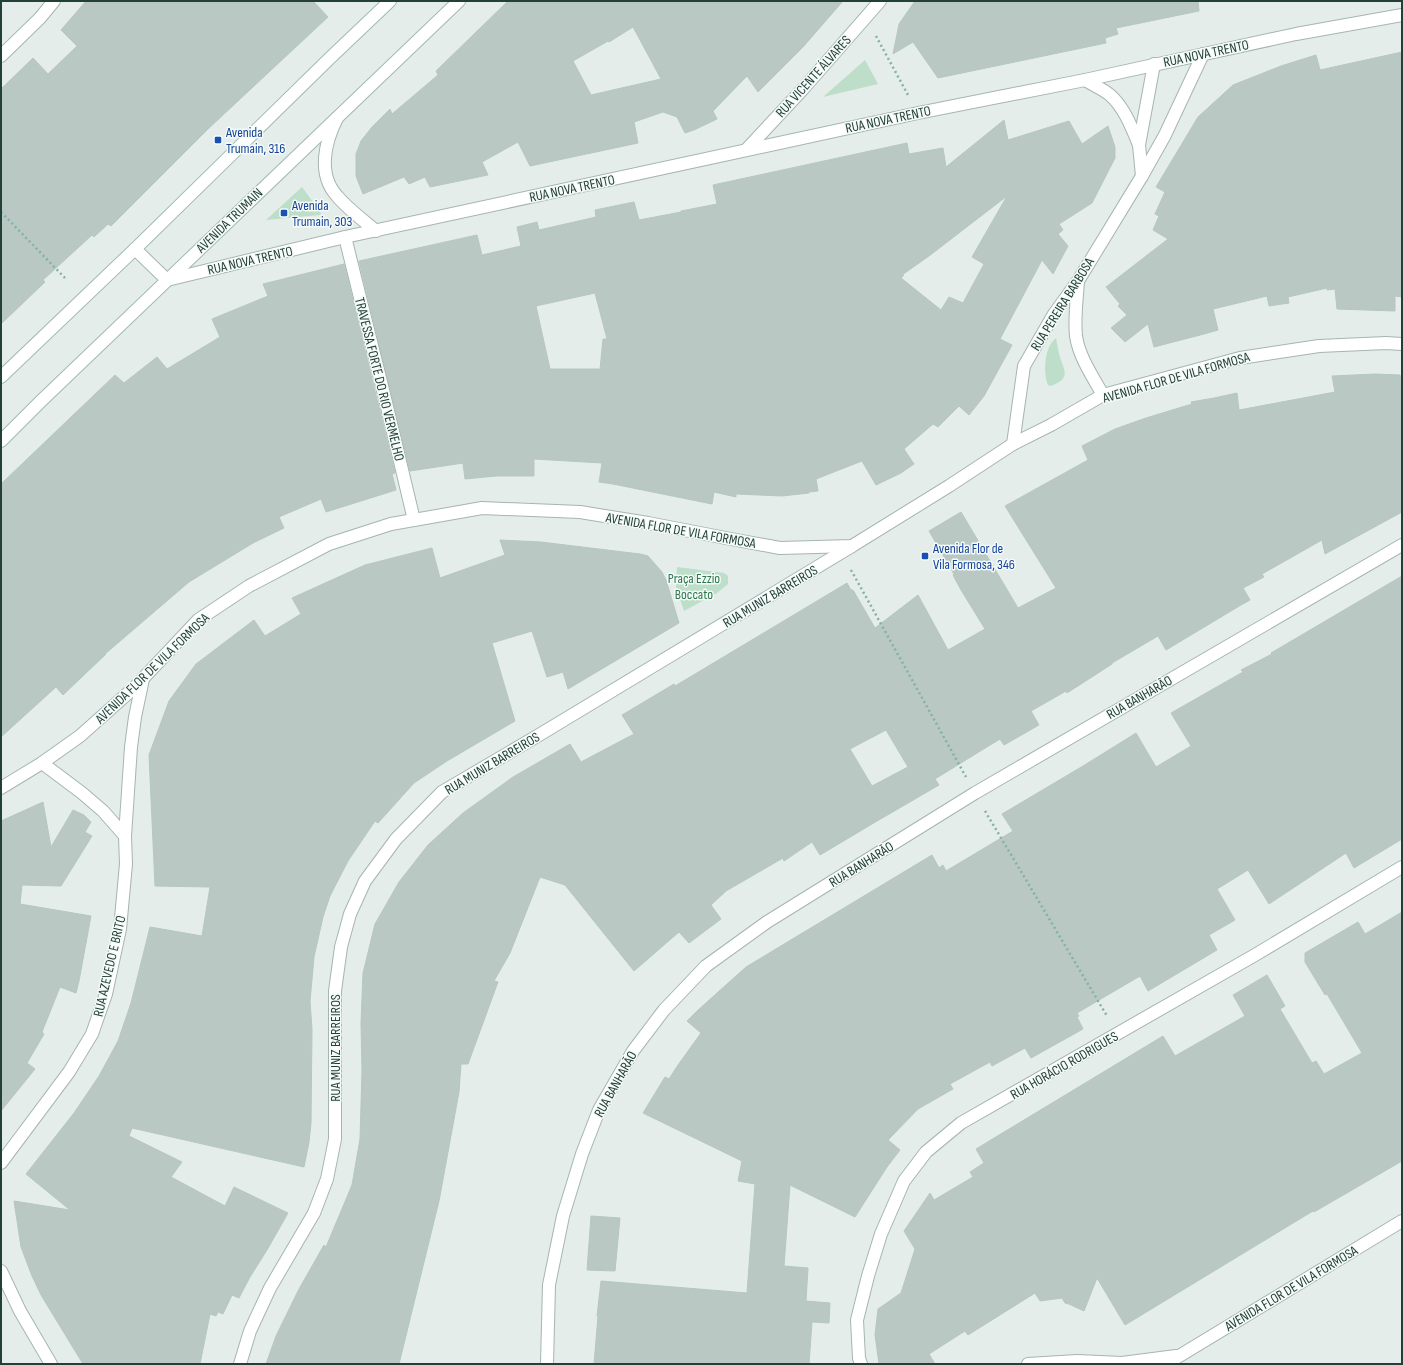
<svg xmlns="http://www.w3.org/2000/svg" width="1403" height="1365" font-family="'Sofia Sans Condensed',sans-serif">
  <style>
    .green { fill: #bddec8 }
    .building { fill: #b9c8c3; stroke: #b6c7c1; fill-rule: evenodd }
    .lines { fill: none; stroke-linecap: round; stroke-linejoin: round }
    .service-casing { stroke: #a6b5b1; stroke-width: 14 }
    .minor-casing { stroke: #a6b5b1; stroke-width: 14 }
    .tertiary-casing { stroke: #a6b5b1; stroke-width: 14 }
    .secondary-casing { stroke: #a2b9b2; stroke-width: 14 }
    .path { stroke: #84b1a6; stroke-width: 2.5; stroke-dasharray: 2 3; stroke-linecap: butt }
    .service { stroke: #fff; stroke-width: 12 }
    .minor { stroke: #fff; stroke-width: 12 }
    .tertiary { stroke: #fff; stroke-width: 12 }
    .secondary { stroke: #fff; stroke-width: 12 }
    .transit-dot { fill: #1a4fb4; stroke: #f4faf7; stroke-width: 1.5 }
    .labels { text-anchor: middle; stroke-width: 3; stroke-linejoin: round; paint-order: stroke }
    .street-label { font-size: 14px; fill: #233f39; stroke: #f4faf7 }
    .transit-label { font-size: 14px; fill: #164399; stroke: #f4faf7; text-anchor: start }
    .park-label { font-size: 14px; fill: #2d764e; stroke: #f4faf7 }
  </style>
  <rect width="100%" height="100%" fill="#e4edea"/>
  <g class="green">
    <polygon points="865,60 878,84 823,97"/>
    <polygon points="302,187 321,213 320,215 266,220"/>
    <path d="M1056,338C1057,343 1058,349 1059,354C1064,371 1072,378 1051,386L1048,385C1043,373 1044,347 1056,338Z"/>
    <polygon points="677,567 724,573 728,576 728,584 717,593 684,611 676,587"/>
  </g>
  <g class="building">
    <polygon points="86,1 313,1 328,17 208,129 111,226 108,224 94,237 92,235 43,280 45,282 1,324 1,89 33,58 48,74 77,46 61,30"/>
    <path d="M508,1H843L803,47L758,92L747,76L713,111L717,119L694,130L685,133L677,117L663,112L634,122L638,143L530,166L518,142L482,162L488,175L430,187L425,177L409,184L404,177L363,194L356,176V154L361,141L372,127L390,109L392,114L438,75L436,71ZM633,27L661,79L591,95L573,61L608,41L609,42Z"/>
    <polygon points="915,1 1198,1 1199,11 1116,28 1118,34 1105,38 1106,43 938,78 913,42 893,54 899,24"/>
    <polygon points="1402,52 1402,297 1395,296 1395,311 1337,309 1335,289 1327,290 1327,288 1288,297 1289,303 1269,306 1267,296 1213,309 1218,330 1204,334 1154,347 1148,324 1125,342 1111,328 1127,315 1118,306 1120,304 1106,287 1168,239 1153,230 1159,216 1155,214 1165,192 1156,187 1198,117 1233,85 1281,66 1316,55 1320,70"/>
    <path d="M1004,120L1008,140L1069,121L1082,144L1108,126L1115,147V158L1092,203L1059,224L1063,230L1058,234L1068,246L1053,274L1042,260L1000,339L1012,345L984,396L969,415L959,406L938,427L933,424L904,449L914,464L901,473L876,485L862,461L816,479L818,491L809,492V493L782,496L736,494V497L714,492L712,504L613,484L599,482L602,463L534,459V476H496L465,479L463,463L410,471L359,261L477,235L482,255L521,246L517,227L537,222L539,230L596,217L595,210L634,202L639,220L681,212V211L717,204L713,185L907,143L909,154L943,148L946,167ZM1007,196L972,257L984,264L963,303L949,297L941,310L901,278L904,275H902L929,256ZM595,293L607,339H603L600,369H550L536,306Z"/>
    <polygon points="344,264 395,473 392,474 396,490 326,512 321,499 279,517 284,528 253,543 189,582 105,654 106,654 63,695 56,687 1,737 1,484 115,375 124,383 157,357 167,369 220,337 212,319 268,296 263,284"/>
    <path d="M1375,374L1400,375L1402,387V512L1325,554L1322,540L1262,574L1264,577L1243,588L1250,600L1241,605L1166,650L1158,636L1112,663V664L1067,693L1066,691L1031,711L1039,725L1004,745L1000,739L982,750L935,779L939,785L872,824L820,855L812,842L784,861L783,858L726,891L711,905L721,919L689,943L679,932L634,971L565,885L540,877L510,953L494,981L498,982L468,1064H461L459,1092L439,1201L399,1364H266L276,1336L299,1289L324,1245L326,1247L352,1185L360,1139L362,1070L361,1023L363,973L375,924L399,882L428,845L463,813L513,777L570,744L581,762L634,734L622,715L674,684L675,686L847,583L851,590H853L875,628L918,595L948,650L985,629L961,590L953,575L954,574L929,531L961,512L1018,608L1056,588L1005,506L1088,460L1082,446L1115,429L1146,418L1192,404L1191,402L1214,398L1237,393L1239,410L1335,392L1332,376ZM886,730L908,767L872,786L850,749Z"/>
    <polygon points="500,540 541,542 640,554 648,556 662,572 666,580 679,623 568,689 563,672 547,677 532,631 492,643 515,721 447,761 414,783 378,823 375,821 348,861 330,896 323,917 314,957 310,1001 312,1029 311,1123 309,1142 304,1167 132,1128 129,1136 182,1162 171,1177 225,1206 234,1187 288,1213 267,1250 250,1277 239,1298 232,1295 223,1314 218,1312 216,1316 210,1314 200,1364 83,1364 41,1295 32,1276 21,1247 14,1201 70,1210 26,1174 74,1113 99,1076 118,1041 131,1003 150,927 202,936 210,887 155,886 149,755 169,701 196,664 254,620 265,636 301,614 292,598 365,565 432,548 440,578 505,555"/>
    <polygon points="1402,576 1402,839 1354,868 1346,853 1269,904 1248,870 1217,889 1235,920 1209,935 1217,950 1148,991 1140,976 1077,1013 1079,1016 1077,1017 1083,1029 1031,1058 1025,1048 992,1066 990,1062 950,1084 953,1089 918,1109 888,1140 900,1150 887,1167 855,1217 790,1185 784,1266 808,1268 806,1301 830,1303 829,1323 812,1322 809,1364 594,1364 598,1316 597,1316 601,1281 747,1293 755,1184 738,1181 742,1161 643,1113 665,1077 669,1079 678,1065 701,1033 687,1021 697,1011 746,967 932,855 939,868 943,865 946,871 1013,831 1002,814 1083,766 1136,733 1156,767 1191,746 1171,713 1243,672 1241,670 1272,654 1271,653"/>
    <polygon points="43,802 51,847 73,810 84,815 91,822 85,832 92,836 61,886 22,885 20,904 91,916 79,981 76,993 60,987 42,1032 44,1034 27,1063 35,1069 1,1111 1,821"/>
    <polygon points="1402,912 1402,1161 1314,1212 1313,1211 1125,1325 1097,1278 1084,1311 1069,1304 1065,1303 1062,1298 1040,1301 1035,1293 968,1335 965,1331 929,1354 935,1364 879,1364 875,1335 878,1309 901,1293 915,1249 904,1231 930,1193 934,1200 973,1177 970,1172 984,1163 976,1149 1163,1036 1175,1056 1245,1016 1233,995 1267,975 1285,1006 1280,1009 1312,1063 1316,1061 1324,1074 1362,1053 1327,994 1325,995 1305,962 1305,953 1358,922 1365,934"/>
    <polygon points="591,1216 620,1218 615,1271 587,1270"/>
  </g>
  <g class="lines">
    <g class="service-casing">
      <polyline id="service" points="345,237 383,390 414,520"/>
    </g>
    <g class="minor-casing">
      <g id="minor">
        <polyline points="1,56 40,18 54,1"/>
        <path d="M1085,80C1093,85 1103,89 1110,95C1124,107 1132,128 1139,145"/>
        <path d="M337,118C325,142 317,174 337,196C348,209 363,220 376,231"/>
        <polyline points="746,150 803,89 880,1"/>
        <polyline points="1142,176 1139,145 1154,64"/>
        <polyline points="135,249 167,280 345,237 918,113 1085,80 1296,34 1402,15"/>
        <path d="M1078,281C1077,299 1074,318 1076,336C1079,357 1093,377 1103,395"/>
        <polyline points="1013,444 1024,366 1054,314 1078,281 1142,176 1165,135 1203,54"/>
        <polyline points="42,763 82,793 103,811 125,836"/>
        <polyline points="1,1163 69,1072 92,1034 106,994 120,929 126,864 125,836 131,747 135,717 143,679"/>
        <polyline points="1,1271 20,1311 51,1364"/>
        <polyline points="240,1364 250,1331 270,1288 314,1213 327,1179 335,1139 335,991 341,947 350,914 365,881 396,839 442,792 539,735 852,546"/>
        <polyline points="547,1364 549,1285 563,1216 582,1154 599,1110 633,1051 664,1010 706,966 767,922 975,793 1402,545"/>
        <polyline points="861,1364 859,1358 857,1320 868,1276 881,1234 904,1181 926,1152 961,1123 1255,955 1402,867"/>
      </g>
    </g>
    <g class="tertiary-casing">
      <g id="tertiary">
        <polyline points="1,788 42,763 80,736 136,686 198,620 249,586 329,544 391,524 482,508 580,512 648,523 731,539 780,548 852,546 949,486 1013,444 1051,425 1103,395 1240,358 1319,346 1386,343 1402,344"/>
        <polyline points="1028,1364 1077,1361 1122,1363 1176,1356"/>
        <polyline points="1166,1364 1402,1221"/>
      </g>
    </g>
    <g class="secondary-casing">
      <g id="secondary">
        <polyline points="1,377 135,249 330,58 390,1"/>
        <polyline points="1,441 40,402 459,1"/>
      </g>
    </g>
    <g class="path">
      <polyline points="876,36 908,95"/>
      <polyline points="1,212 65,278"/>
      <polyline points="851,570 966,777"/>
      <polyline points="985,811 1107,1016"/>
    </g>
    <use href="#service" class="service"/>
    <use href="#minor" class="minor"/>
    <use href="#tertiary" class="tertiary"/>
    <use href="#secondary" class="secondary"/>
  </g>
  <g class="transit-dot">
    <rect x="214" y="136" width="8" height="8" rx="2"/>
    <rect x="280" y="209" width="8" height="8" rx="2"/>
    <rect x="921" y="552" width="8" height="8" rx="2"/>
  </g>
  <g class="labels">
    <g class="street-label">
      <text transform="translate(1206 53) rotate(-12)" y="5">RUA NOVA TRENTO</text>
      <text transform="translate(813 76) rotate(-48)" y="5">RUA VICENTE ÁLVARES</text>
      <text transform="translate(888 119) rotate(-12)" y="5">RUA NOVA TRENTO</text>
      <text transform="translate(572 188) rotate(-12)" y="5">RUA NOVA TRENTO</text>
      <text transform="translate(229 220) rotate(-44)" y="5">AVENIDA TRUMAIN</text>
      <text transform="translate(250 260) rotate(-13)" y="5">RUA NOVA TRENTO</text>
      <text transform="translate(1062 304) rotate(-58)" y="5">RUA PEREIRA BARBOSA</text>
      <text transform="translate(1176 377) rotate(-16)" y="5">AVENIDA FLOR DE VILA FORMOSA</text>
      <text transform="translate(380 379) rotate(76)" y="5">TRAVESSA FORTE DO RIO VERMELHO</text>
      <text transform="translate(681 530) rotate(10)" y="5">AVENIDA FLOR DE VILA FORMOSA</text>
      <text transform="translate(770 596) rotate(-31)" y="5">RUA MUNIZ BARREIROS</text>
      <text transform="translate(152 668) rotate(-44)" y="5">AVENIDA FLOR DE VILA FORMOSA</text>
      <text transform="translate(1139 697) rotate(-30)" y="5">RUA BANHARÃO</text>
      <text transform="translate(492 763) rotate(-31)" y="5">RUA MUNIZ BARREIROS</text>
      <text transform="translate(861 864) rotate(-32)" y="5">RUA BANHARÃO</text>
      <text transform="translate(109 966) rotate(-77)" y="5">RUA AZEVEDO E BRITO</text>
      <text transform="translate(335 1048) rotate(-90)" y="5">RUA MUNIZ BARREIROS</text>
      <text transform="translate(1064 1065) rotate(-30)" y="5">RUA HORÁCIO RODRIGUES</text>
      <text transform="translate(615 1084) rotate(-61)" y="5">RUA BANHARÃO</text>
      <text transform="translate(1291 1288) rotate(-31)" y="5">AVENIDA FLOR DE VILA FORMOSA</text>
    </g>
    <g class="transit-label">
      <text x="226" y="137">Avenida<tspan x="226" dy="16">Trumain, 316</tspan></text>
      <text x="292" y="210">Avenida<tspan x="292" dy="16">Trumain, 303</tspan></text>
      <text x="933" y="553">Avenida Flor de<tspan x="933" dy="16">Vila Formosa, 346</tspan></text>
    </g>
    <g class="park-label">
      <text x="694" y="583">Praça Ezzio<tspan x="694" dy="16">Boccato</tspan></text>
    </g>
  </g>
  <rect width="1403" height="1365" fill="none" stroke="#233f39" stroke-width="4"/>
</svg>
